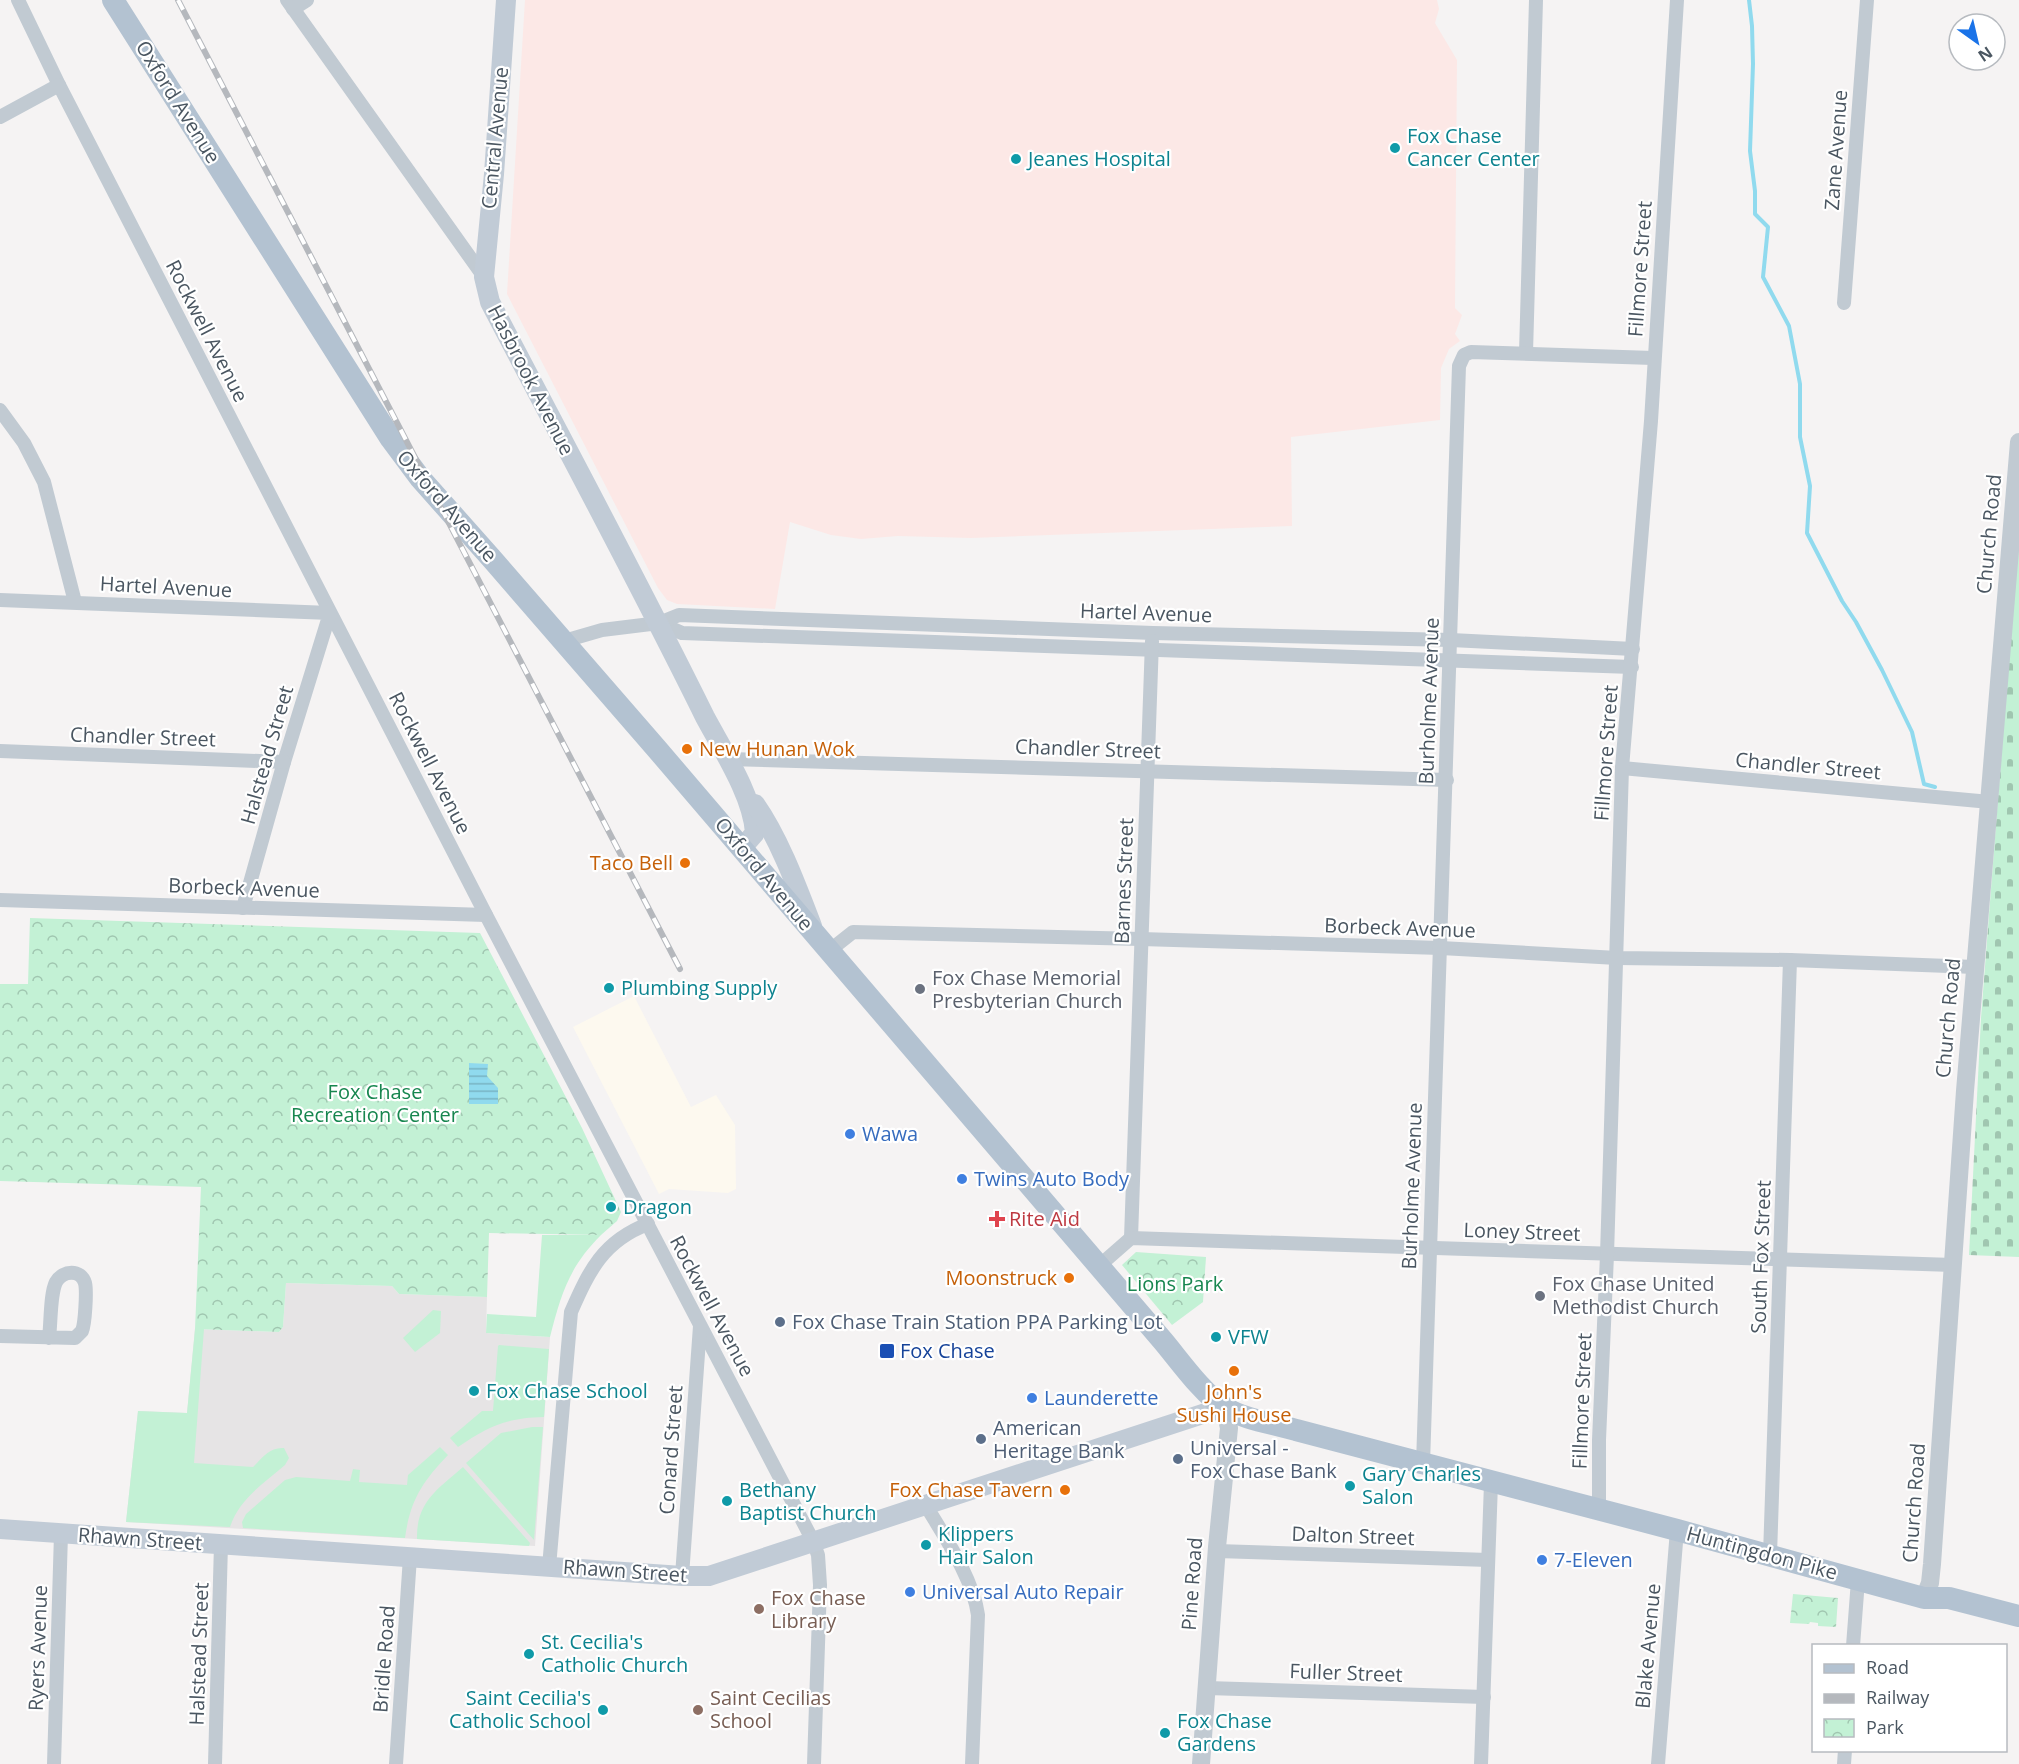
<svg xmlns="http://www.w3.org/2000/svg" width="2019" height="1764" font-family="'Open Sans',sans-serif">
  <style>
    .commercial { fill: #fdf9ef }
    .education { fill: #e6e4e5 }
    .medical { fill: #fce8e6 }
    .grass { fill: #c3f1d5 }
    .cemetery { fill: url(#cemetery-stones) }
    .park { fill: url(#park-crowns) }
    .water { fill: url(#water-rules) }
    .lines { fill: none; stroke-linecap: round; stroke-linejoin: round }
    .stream { stroke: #90daee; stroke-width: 4 }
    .minor { stroke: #c1cad2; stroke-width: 14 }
    .tertiary { stroke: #c1cad2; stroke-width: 18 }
    .secondary { stroke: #c1cbd6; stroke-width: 20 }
    .primary { stroke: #b3c2d1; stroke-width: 22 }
    .rail-casing { stroke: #b5b8bd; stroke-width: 6 }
    .rail { stroke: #fff; stroke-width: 4; stroke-dasharray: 11; stroke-linecap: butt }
    .culture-dot { fill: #0f9aa8; stroke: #fff; stroke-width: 2 }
    .food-dot { fill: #e8710a; stroke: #fff; stroke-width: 2 }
    .worship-dot { fill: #6b7280; stroke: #fff; stroke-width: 2 }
    .shop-dot { fill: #3f7fe0; stroke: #fff; stroke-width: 2 }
    .health-dot { fill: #e0444e; stroke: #fff; stroke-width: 2 }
    .service-dot { fill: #5c6f8a; stroke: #fff; stroke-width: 2 }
    .transit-dot { fill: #1a4fb4; stroke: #fff; stroke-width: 2 }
    .education-dot { fill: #8d6e63; stroke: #fff; stroke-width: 2 }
    .labels { text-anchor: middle; stroke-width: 4.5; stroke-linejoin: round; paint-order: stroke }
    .street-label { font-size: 20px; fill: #4a5661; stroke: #fff }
    .culture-label { font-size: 20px; fill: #0d838f; stroke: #fff; text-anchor: start }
    .food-label { font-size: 20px; fill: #c56008; stroke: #fff; text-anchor: end }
    .worship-label { font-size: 20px; fill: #5b616d; stroke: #fff; text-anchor: start }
    .park-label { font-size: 20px; fill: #17864f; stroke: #fff }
    .shop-label { font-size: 20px; fill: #366cbe; stroke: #fff; text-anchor: start }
    .health-label { font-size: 20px; fill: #be3a42; stroke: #fff; text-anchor: start }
    .service-label { font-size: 20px; fill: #4e5e75; stroke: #fff; text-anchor: start }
    .transit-label { font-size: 20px; fill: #164399; stroke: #fff; text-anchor: start }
    .education-label { font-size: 20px; fill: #785e54; stroke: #fff; text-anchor: start }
  </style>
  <defs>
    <pattern id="cemetery-stones" width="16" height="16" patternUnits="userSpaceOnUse" patternTransform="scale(1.5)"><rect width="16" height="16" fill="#c3f1d5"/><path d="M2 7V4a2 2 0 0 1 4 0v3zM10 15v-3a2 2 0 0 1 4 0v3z" fill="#a0c6b0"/></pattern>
    <pattern id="park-crowns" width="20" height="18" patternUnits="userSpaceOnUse" patternTransform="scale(1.5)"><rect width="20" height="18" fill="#c3f1d5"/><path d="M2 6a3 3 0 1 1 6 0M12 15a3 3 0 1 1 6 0" fill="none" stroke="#a0c6b0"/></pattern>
    <pattern id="water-rules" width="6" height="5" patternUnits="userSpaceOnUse" patternTransform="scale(1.5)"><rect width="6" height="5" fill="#90daee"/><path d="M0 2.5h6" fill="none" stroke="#78b4c4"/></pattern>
  </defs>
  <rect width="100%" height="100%" fill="#f5f3f3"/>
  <polygon class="commercial" points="634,996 691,1107 716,1095 735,1125 736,1189 728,1193 669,1189 659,1194 573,1027"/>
  <polygon class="education" points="286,1283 392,1286 399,1294 487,1297 486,1333 550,1337 535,1546 126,1522 138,1411 187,1413 195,1329 279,1332 283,1327"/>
  <polygon class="medical" points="525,0 1437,0 1439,9 1435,23 1457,60 1455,308 1462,315 1455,334 1460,341 1449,349 1441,368 1440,420 1291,437 1292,526 971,538 898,536 861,539 831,535 790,522 775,609 677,604 667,600 658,588 507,294"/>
  <g class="grass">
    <path d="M542,1235H601C569,1267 561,1294 550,1337L486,1333L487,1314L536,1317Z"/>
    <polygon points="433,1310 441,1311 440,1333 415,1352 403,1338"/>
    <path d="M195,1329H204L194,1463L253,1467C263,1457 270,1447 284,1448L289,1458L285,1465C264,1483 239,1499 230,1527L126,1522L138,1411L187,1413Z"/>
    <path d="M499,1345L549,1349L544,1417C506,1418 489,1426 458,1447L450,1438L482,1411H493L498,1346Z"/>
    <polygon points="532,1427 543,1427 534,1540 466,1463 501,1433"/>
    <path d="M440,1447L448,1455C422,1482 410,1501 405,1538L243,1528L242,1522L246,1514L285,1480L296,1477L350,1481L353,1469L360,1470L359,1482L407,1485L408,1475Z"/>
    <path d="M463,1467L530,1543L529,1546L417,1539C416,1502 438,1489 463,1467Z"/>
  </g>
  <polygon class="cemetery" points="2019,528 2019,1257 1969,1255 1981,1018"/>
  <g class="park">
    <polygon points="30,918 480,933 582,1128 621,1212 617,1221 601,1235 489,1233 487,1297 399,1294 392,1286 286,1283 283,1327 279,1332 195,1329 201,1187 0,1181 0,984 28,984"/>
    <polygon points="1136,1252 1206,1257 1203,1302 1172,1325 1122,1265"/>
    <polygon points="1793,1594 1838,1598 1836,1627 1818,1626 1818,1623 1810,1622 1809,1624 1790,1623"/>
  </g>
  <polygon class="water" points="469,1063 488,1064 487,1076 498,1088 498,1104 469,1104"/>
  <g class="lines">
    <polyline class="stream" points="1749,0 1752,26 1753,64 1750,151 1755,191 1755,214 1768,227 1763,277 1789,326 1800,384 1800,437 1810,486 1807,533 1842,601 1856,622 1882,670 1912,732 1924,784 1935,787"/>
    <g class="minor">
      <polyline points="18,0 59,85 486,915 813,1541 818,1555 820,1585 814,1764"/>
      <polyline points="287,0 484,277"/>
      <polyline points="293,9 307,0"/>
      <polyline points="0,117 59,85"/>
      <polyline points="1844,303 1867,0"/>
      <polyline points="1526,353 1536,0"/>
      <polyline points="0,410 24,443 44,482 75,602"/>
      <polyline points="0,600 330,613 284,762 243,908"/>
      <polyline points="659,623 682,633 1632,667"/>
      <polyline points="564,641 602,630 659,623 679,615 1153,633 1451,640 1633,649"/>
      <polyline points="0,751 284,762"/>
      <polyline points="728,759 1447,780"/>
      <polyline points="1622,768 1990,802"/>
      <polyline points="0,900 486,915"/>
      <polyline points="829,951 853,932 1141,939 1441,948 1617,958 1790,960 1975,967"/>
      <polyline points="1131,1238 1152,641"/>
      <polyline points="1099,1266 1131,1238 1953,1265"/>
      <path d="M0,1336L75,1338C76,1337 81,1332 82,1331C85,1324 87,1291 85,1283C81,1269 63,1270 56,1282C50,1294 51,1323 49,1338"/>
      <polyline points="1423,1464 1459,366 1464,355 1471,352 1653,358"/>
      <path d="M925,1504C944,1536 973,1578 978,1615L972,1764"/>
      <polyline points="1599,1510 1599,1440 1607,1255 1622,768 1651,421 1677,0"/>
      <polyline points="1217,1551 1488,1560"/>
      <polyline points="1770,1555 1790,960"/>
      <path d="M549,1567L571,1312C589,1271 603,1241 648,1224"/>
      <polyline points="682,1576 700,1326"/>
      <polyline points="1853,1646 1858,1580"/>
      <polyline points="1207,1688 1484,1697"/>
      <polyline points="54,1764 61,1534"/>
      <polyline points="215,1764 221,1544"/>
      <polyline points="396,1764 410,1557"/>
      <polyline points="1481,1764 1491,1483"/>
      <polyline points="1658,1764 1677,1530"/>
      <polyline points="1844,1764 1845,1750"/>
    </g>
    <g class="tertiary">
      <polyline points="1924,1598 1930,1583 1932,1564 1965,1091 2019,442"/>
      <polyline points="1201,1764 1217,1547 1229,1428 1224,1407"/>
    </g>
    <g class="secondary">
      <path d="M506,0L494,174L484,277L490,302C562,440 636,577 705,717C722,749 753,796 755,833L742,848"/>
      <path d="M755,804C779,838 797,887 812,926"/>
      <polyline points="0,1529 682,1576 709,1576 1224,1407"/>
    </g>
    <path class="primary" d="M113,0L391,439L420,478L492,559L656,748L1163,1341C1179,1360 1203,1394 1224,1407C1245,1420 1273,1423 1296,1430L1677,1530L1924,1598H1949L2019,1616"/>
    <g class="rail-casing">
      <polyline id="rail" points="178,0 680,969"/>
    </g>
    <use href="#rail" class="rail"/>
  </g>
  <g class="culture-dot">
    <circle cx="1395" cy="148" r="6"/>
    <circle cx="1016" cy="159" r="6"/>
    <circle cx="609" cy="988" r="6"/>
    <circle cx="611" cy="1207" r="6"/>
    <circle cx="1216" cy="1337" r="6"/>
    <circle cx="474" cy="1391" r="6"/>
    <circle cx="1350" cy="1486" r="6"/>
    <circle cx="727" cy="1501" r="6"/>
    <circle cx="926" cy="1545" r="6"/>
    <circle cx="529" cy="1654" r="6"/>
    <circle cx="603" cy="1710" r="6"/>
    <circle cx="1165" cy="1733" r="6"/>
  </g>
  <g class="food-dot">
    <circle cx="687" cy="749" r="6"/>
    <circle cx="685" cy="863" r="6"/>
    <circle cx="1069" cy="1278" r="6"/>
    <circle cx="1234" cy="1371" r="6"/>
    <circle cx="1065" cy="1490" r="6"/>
  </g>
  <g class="worship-dot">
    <circle cx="920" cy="989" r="6"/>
    <circle cx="1540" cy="1296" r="6"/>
  </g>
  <g class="shop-dot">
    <circle cx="850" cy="1134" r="6"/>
    <circle cx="962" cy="1179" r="6"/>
    <circle cx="1032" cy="1398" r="6"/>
    <circle cx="1542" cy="1560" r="6"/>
    <circle cx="910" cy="1592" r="6"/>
  </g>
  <path class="health-dot" d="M994 1210h6v6h6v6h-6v6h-6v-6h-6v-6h6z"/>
  <g class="service-dot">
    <circle cx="780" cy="1322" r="6"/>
    <circle cx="981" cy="1439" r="6"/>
    <circle cx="1178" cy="1459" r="6"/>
  </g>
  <rect class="transit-dot" x="879" y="1343" width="16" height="16" rx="3"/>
  <g class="education-dot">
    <circle cx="759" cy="1609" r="6"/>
    <circle cx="698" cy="1710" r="6"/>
  </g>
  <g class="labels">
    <g class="street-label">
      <text transform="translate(178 102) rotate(58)" y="7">Oxford Avenue</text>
      <text transform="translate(495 138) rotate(-85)" y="7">Central Avenue</text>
      <text transform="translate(1836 150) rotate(-86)" y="7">Zane Avenue</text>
      <text transform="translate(1640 269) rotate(-86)" y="7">Fillmore Street</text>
      <text transform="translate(207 331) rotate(63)" y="7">Rockwell Avenue</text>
      <text transform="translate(531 380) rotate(63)" y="7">Hasbrook Avenue</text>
      <text transform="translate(447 506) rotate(49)" y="7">Oxford Avenue</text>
      <text transform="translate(1989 534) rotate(-85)" y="7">Church Road</text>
      <text transform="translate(166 587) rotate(3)" y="7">Hartel Avenue</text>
      <text transform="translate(1146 613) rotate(2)" y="7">Hartel Avenue</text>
      <text transform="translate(1429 701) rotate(-88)" y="7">Burholme Avenue</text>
      <text transform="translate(143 737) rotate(2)" y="7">Chandler Street</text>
      <text transform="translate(1088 749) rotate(2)" y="7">Chandler Street</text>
      <text transform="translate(1606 753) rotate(-86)" y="7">Fillmore Street</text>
      <text transform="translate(267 755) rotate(-74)" y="7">Halstead Street</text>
      <text transform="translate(430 763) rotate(63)" y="7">Rockwell Avenue</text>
      <text transform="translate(1808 766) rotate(5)" y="7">Chandler Street</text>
      <text transform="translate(764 874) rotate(50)" y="7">Oxford Avenue</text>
      <text transform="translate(1124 881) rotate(-88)" y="7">Barnes Street</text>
      <text transform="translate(244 888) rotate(2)" y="7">Borbeck Avenue</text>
      <text transform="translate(1400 928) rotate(2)" y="7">Borbeck Avenue</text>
      <text transform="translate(1948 1018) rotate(-85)" y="7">Church Road</text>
      <text transform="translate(1412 1186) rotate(-88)" y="7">Burholme Avenue</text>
      <text transform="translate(1522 1232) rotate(2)" y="7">Loney Street</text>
      <text transform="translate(1761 1257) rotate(-88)" y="7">South Fox Street</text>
      <text transform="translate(712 1306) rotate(62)" y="7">Rockwell Avenue</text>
      <text transform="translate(1582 1401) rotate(-88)" y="7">Fillmore Street</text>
      <text transform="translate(671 1450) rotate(-86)" y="7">Conard Street</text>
      <text transform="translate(1914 1503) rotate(-86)" y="7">Church Road</text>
      <text transform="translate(1353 1536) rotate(2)" y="7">Dalton Street</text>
      <text transform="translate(140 1539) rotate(4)" y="7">Rhawn Street</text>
      <text transform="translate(1762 1553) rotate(15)" y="7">Huntingdon Pike</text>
      <text transform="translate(625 1571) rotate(4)" y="7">Rhawn Street</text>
      <text transform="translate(1192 1584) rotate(-86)" y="7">Pine Road</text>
      <text transform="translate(1648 1646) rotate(-85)" y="7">Blake Avenue</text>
      <text transform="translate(38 1648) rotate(-88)" y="7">Ryers Avenue</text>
      <text transform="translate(199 1654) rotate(-88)" y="7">Halstead Street</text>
      <text transform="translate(384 1659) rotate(-86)" y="7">Bridle Road</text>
      <text transform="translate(1346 1673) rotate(2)" y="7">Fuller Street</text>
    </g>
    <g class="culture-label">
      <text x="1407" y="143">Fox Chase<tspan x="1407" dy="23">Cancer Center</tspan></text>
      <text x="1028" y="166">Jeanes Hospital</text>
      <text x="621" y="995">Plumbing Supply</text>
      <text x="623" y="1214">Dragon</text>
      <text x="1228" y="1344">VFW</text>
      <text x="486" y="1398">Fox Chase School</text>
      <text x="1362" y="1481">Gary Charles<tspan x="1362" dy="23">Salon</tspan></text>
      <text x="739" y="1497">Bethany<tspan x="739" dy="23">Baptist Church</tspan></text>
      <text x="938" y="1541">Klippers<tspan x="938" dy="23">Hair Salon</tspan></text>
      <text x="541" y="1649">St. Cecilia's<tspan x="541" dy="23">Catholic Church</tspan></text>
      <text x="591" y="1705" text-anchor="end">Saint Cecilia's<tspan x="591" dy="23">Catholic School</tspan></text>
      <text x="1177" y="1728">Fox Chase<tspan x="1177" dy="23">Gardens</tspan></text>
    </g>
    <g class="food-label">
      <text x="699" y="756" text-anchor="start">New Hunan Wok</text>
      <text x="673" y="870">Taco Bell</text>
      <text x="1057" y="1285">Moonstruck</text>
      <text x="1234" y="1399" text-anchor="middle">John's<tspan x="1234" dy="23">Sushi House</tspan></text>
      <text x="1053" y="1497">Fox Chase Tavern</text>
    </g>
    <g class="worship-label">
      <text x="932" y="985">Fox Chase Memorial<tspan x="932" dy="23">Presbyterian Church</tspan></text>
      <text x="1552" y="1291">Fox Chase United<tspan x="1552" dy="23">Methodist Church</tspan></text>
    </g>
    <g class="park-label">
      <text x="375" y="1099">Fox Chase<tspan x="375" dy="23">Recreation Center</tspan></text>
      <text x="1175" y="1291">Lions Park</text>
    </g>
    <g class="shop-label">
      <text x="862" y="1141">Wawa</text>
      <text x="974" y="1186">Twins Auto Body</text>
      <text x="1044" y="1405">Launderette</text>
      <text x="1554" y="1567">7-Eleven</text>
      <text x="922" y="1599">Universal Auto Repair</text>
    </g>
    <g class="health-label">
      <text x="1009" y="1226">Rite Aid</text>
    </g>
    <g class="service-label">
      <text x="792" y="1329">Fox Chase Train Station PPA Parking Lot</text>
      <text x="993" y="1435">American<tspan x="993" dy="23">Heritage Bank</tspan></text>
      <text x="1190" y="1455">Universal -<tspan x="1190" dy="23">Fox Chase Bank</tspan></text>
    </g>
    <g class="transit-label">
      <text x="900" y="1358">Fox Chase</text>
    </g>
    <g class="education-label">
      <text x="771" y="1605">Fox Chase<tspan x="771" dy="23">Library</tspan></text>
      <text x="710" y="1705">Saint Cecilias<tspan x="710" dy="23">School</tspan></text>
    </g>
  </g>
  <rect x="1812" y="1644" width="195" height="108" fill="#ffffff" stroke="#b7bbc0" stroke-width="1.5"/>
  <rect x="1824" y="1664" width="30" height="9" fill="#b3c2d1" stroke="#b7bbc0" stroke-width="1.5"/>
  <text x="1866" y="1674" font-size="18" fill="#4a5661">Road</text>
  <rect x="1824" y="1694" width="30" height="9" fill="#b5b8bd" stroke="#b7bbc0" stroke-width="1.5"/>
  <text x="1866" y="1704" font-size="18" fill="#4a5661">Railway</text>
  <rect x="1824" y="1719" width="30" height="18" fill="url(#park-crowns)" stroke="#b7bbc0" stroke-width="1.5"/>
  <text x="1866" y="1734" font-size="18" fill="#4a5661">Park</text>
  <g transform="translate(1977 42) rotate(146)"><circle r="28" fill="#ffffff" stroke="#b7bbc0" stroke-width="1.5"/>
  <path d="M0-4.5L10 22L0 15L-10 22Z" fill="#1a73e8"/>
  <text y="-9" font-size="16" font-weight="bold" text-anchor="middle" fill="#4a5661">N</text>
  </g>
</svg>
